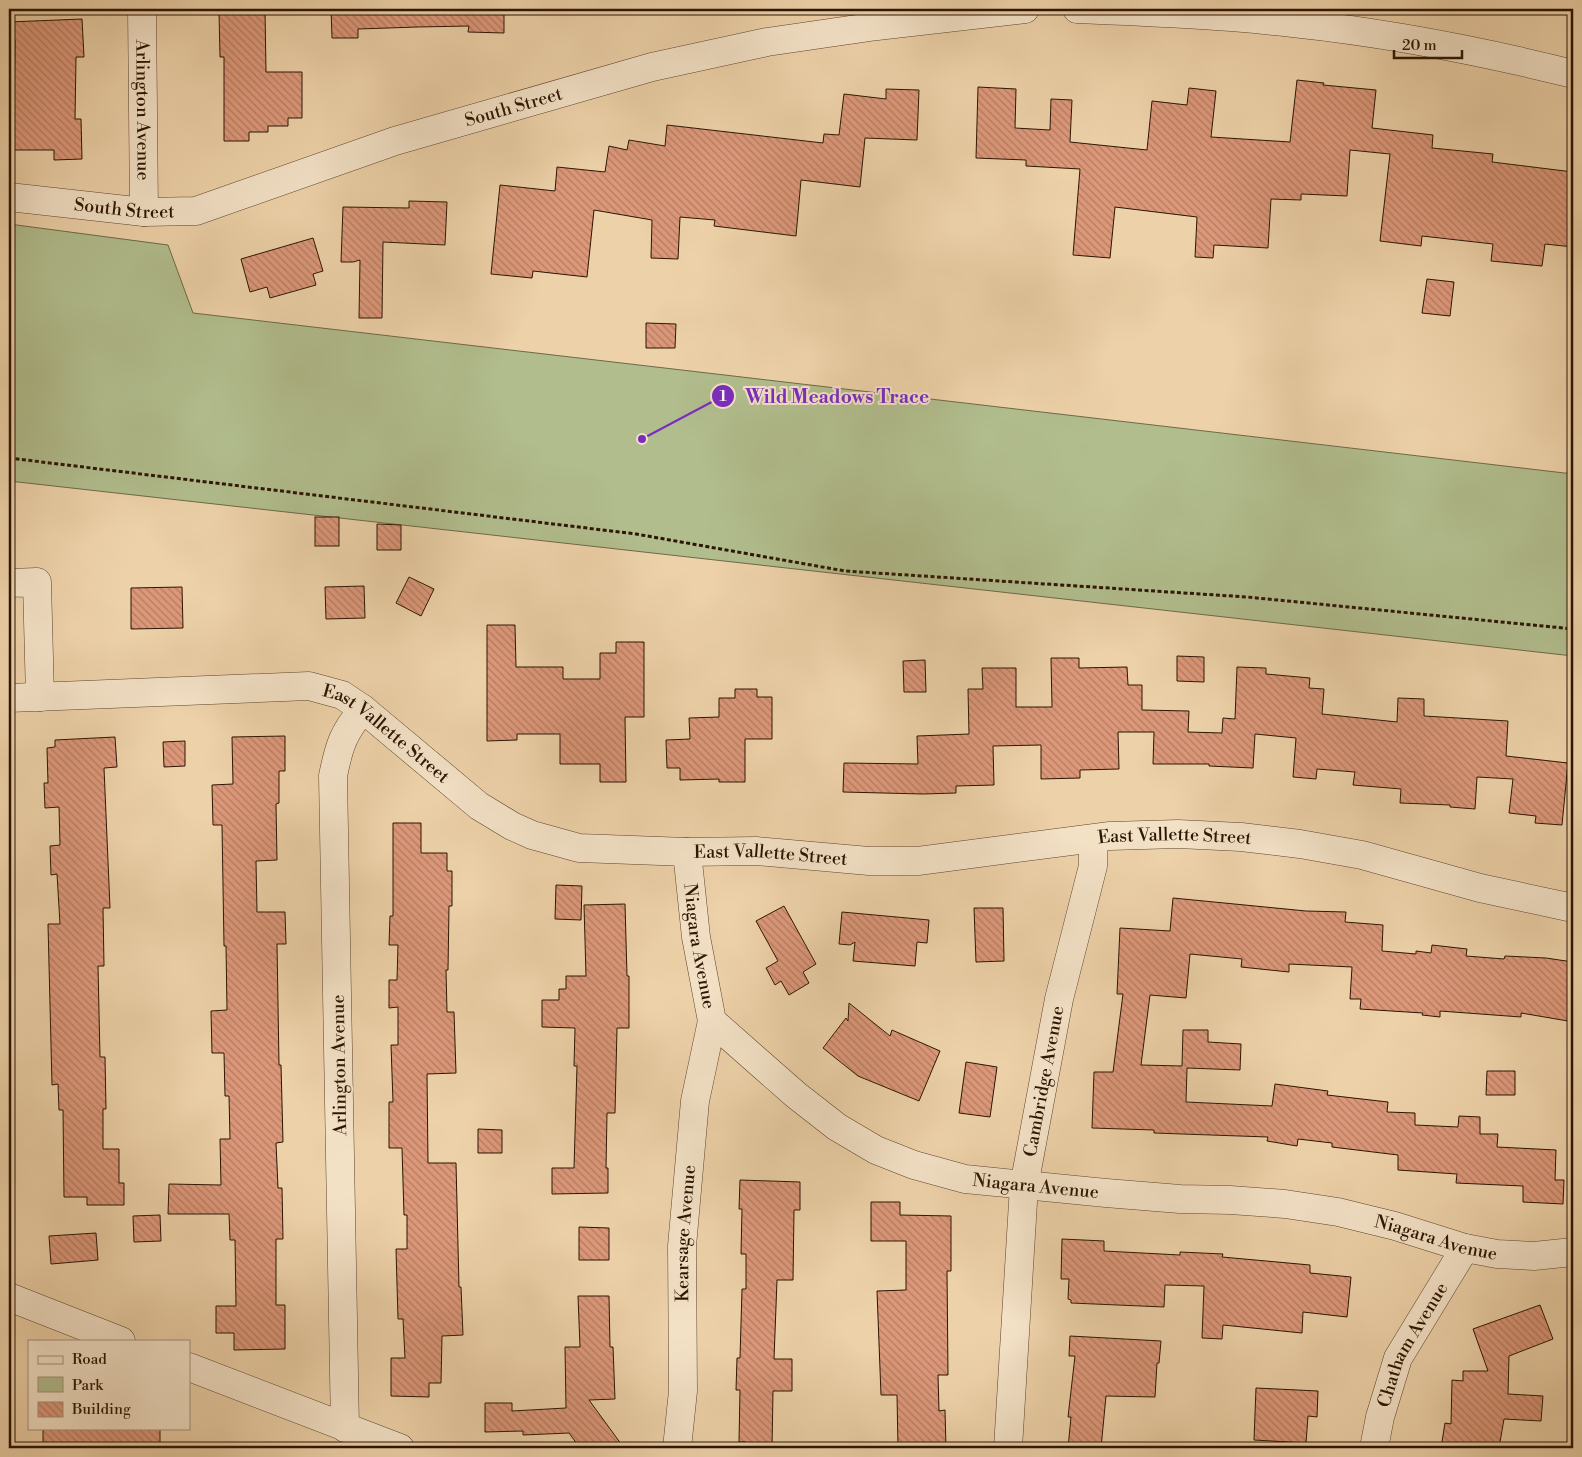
<svg xmlns="http://www.w3.org/2000/svg" width="1582" height="1457" font-family="'Libre Bodoni',serif">
  <style>
    .park { fill: #b1bd8d; stroke: #6e6948 }
    .building { fill: url(#building-back-hatch); stroke: #2c1502 }
    .lines { fill: none; stroke-linecap: round; stroke-linejoin: round }
    .minor-casing { stroke: #5c442c; stroke-width: 29 }
    .path { stroke: #2c1502; stroke-width: 3; stroke-dasharray: 4 2.5; stroke-linecap: butt }
    .minor { stroke: #f3e1c6; stroke-width: 28 }
    .labels { text-anchor: middle; stroke-width: 4; stroke-linejoin: round; paint-order: stroke }
    .street-label { font-size: 18px; fill: #2c1502; stroke: #f3e1c6 }
    .leader { fill: none; stroke: #7b2cbf; stroke-width: 2 }
    .callout-dot { fill: #7b2cbf; stroke: #f3e1c6; stroke-width: 2 }
    .mark-label { font-size: 15px; text-anchor: middle; font-weight: bold; fill: #fff }
    .callout-label { font-size: 19px; text-anchor: middle; font-weight: bold; fill: #7b2cbf; stroke: #f3e1c6; stroke-width: 4; stroke-linejoin: round; paint-order: stroke }
  </style>
  <defs>
    <pattern id="building-back-hatch" width="6" height="6" patternUnits="userSpaceOnUse" patternTransform="scale(1.25)"><rect width="6" height="6" fill="#dd987a"/><path d="M-1 5l2 2M0 0l6 6M5-1l2 2" fill="none" stroke="#b37b62"/></pattern>
  </defs>
  <rect width="100%" height="100%" fill="#edd1a8"/>
  <filter id="stains"><feTurbulence type="fractalNoise" baseFrequency=".004" numOctaves="4"/><feColorMatrix values="0 0 0 0 .2 0 0 0 0 .09 0 0 0 0 .02 0 0 0 .5 -.17"/></filter>
  <radialGradient id="worn" r=".72"><stop offset=".6" stop-color="#630" stop-opacity="0"/><stop offset="1" stop-color="#630" stop-opacity=".3"/></radialGradient>
  <polygon class="park" points="9,224 168,245 193,313 1573,474 1573,656 9,481"/>
  <g class="building">
    <polygon points="331,9 504,9 504,33 468,32 469,26 417,27 358,29 358,38 332,38"/>
    <polygon points="265,10 266,72 302,72 302,118 288,118 288,126 268,126 268,132 249,132 249,141 224,141 224,57 220,57 219,12"/>
    <polygon points="82,19 84,57 76,57 75,119 81,119 82,159 54,160 54,150 9,150 9,120 14,120 15,40 9,40 9,22"/>
    <polygon points="1297,80 1324,83 1323,85 1376,90 1372,128 1433,135 1432,148 1493,154 1492,162 1573,172 1573,247 1545,244 1542,266 1491,261 1493,244 1422,236 1421,246 1380,241 1390,154 1350,150 1347,196 1301,194 1301,200 1271,199 1268,248 1214,245 1213,258 1195,257 1197,217 1115,207 1110,258 1073,255 1080,169 1026,166 1026,160 976,158 978,87 1016,89 1015,128 1050,130 1051,99 1072,100 1070,142 1147,150 1152,101 1187,105 1189,88 1216,91 1211,137 1290,142"/>
    <polygon points="886,89 919,90 917,140 865,138 860,187 801,180 796,236 714,226 715,220 680,217 678,259 651,258 652,220 594,210 587,277 533,271 532,278 491,274 500,185 555,191 557,167 605,172 609,146 627,150 629,140 665,146 667,125 823,143 824,134 839,135 844,94 886,99"/>
    <polygon points="409,201 447,202 445,245 383,242 382,318 359,318 360,260 353,262 341,262 343,207 409,208"/>
    <polygon points="313,238 323,271 313,274 316,285 270,298 267,287 250,292 241,259"/>
    <polygon points="1427,279 1454,282 1450,316 1422,313"/>
    <polygon points="646,323 676,324 675,348 646,348"/>
    <rect x="315" y="517" width="24" height="29"/>
    <polygon points="377,524 401,525 401,550 377,550"/>
    <polygon points="409,577 434,589 421,616 396,603"/>
    <polygon points="364,586 365,618 326,619 325,587"/>
    <polygon points="182,587 183,628 131,629 131,588"/>
    <polygon points="487,625 515,625 516,667 563,667 563,679 600,679 600,653 616,653 616,642 644,642 644,717 625,717 626,782 600,782 600,764 560,764 560,734 517,734 517,740 487,741"/>
    <polygon points="1177,656 1204,657 1204,682 1177,681"/>
    <polygon points="1051,658 1079,658 1079,668 1127,667 1128,685 1142,685 1142,710 1189,711 1188,732 1222,733 1223,718 1235,719 1237,667 1266,668 1266,674 1310,678 1309,688 1324,689 1322,714 1397,722 1398,698 1424,699 1424,716 1508,721 1506,756 1568,763 1562,825 1535,823 1536,816 1509,813 1513,779 1477,777 1475,809 1450,807 1450,805 1400,803 1401,789 1353,785 1355,772 1317,769 1316,779 1293,777 1296,738 1255,734 1253,768 1209,766 1209,764 1153,764 1154,732 1118,732 1119,769 1080,770 1080,778 1041,779 1041,745 993,746 994,785 956,786 956,793 923,794 843,792 844,763 918,764 917,736 969,734 968,689 983,689 982,668 1016,668 1016,707 1052,707"/>
    <polygon points="925,660 926,692 904,692 903,661"/>
    <polygon points="735,689 757,689 757,697 772,697 772,739 745,739 745,782 719,782 719,779 680,780 680,768 667,768 666,740 690,739 689,718 719,717 719,698 735,698"/>
    <polygon points="285,736 285,771 279,771 279,803 276,804 277,860 256,861 257,912 285,912 286,944 277,944 279,1065 281,1065 283,1142 276,1143 278,1188 282,1188 283,1239 276,1239 276,1305 285,1305 285,1349 234,1350 234,1333 216,1333 216,1306 236,1306 235,1240 230,1240 229,1214 168,1214 169,1184 221,1185 220,1139 230,1139 229,1096 225,1096 224,1053 212,1053 211,1011 227,1010 226,946 224,946 222,825 213,825 212,785 233,784 232,737"/>
    <polygon points="115,737 117,767 104,768 110,908 103,908 104,966 98,966 100,1057 105,1057 106,1109 103,1109 103,1149 119,1149 119,1183 124,1183 124,1205 87,1205 87,1197 64,1197 63,1110 59,1110 58,1084 52,1085 48,924 60,924 57,874 51,875 50,846 60,845 59,807 45,808 44,783 48,783 47,748 55,747 55,740"/>
    <polygon points="185,741 185,766 164,767 163,742"/>
    <polygon points="393,823 421,823 421,853 447,853 447,871 452,871 452,906 449,906 448,970 446,970 447,1012 454,1012 456,1073 427,1074 428,1163 456,1163 459,1287 461,1287 463,1335 442,1336 441,1383 429,1383 429,1397 391,1396 391,1358 405,1358 403,1319 398,1319 396,1249 407,1249 407,1215 404,1215 402,1148 389,1148 389,1102 393,1102 391,1045 398,1045 398,1007 389,1008 389,980 397,980 398,945 389,945 390,916 393,916"/>
    <polygon points="556,885 582,886 581,920 555,919"/>
    <polygon points="1173,898 1306,911 1346,912 1345,922 1383,925 1382,951 1416,954 1416,951 1431,953 1432,945 1467,949 1466,956 1504,959 1505,956 1546,958 1573,962 1573,986 1568,1021 1521,1013 1521,1017 1440,1011 1440,1017 1422,1015 1423,1013 1360,1009 1361,999 1350,999 1352,967 1289,964 1289,972 1241,967 1242,959 1190,954 1186,998 1150,995 1141,1065 1182,1066 1183,1030 1208,1030 1208,1042 1241,1044 1240,1070 1187,1068 1186,1102 1272,1106 1275,1084 1328,1091 1327,1095 1388,1102 1387,1112 1415,1113 1415,1125 1458,1127 1459,1116 1480,1117 1480,1134 1498,1134 1497,1147 1556,1150 1555,1180 1564,1180 1563,1204 1523,1202 1523,1186 1456,1183 1457,1174 1398,1170 1398,1155 1332,1147 1332,1143 1298,1139 1297,1146 1267,1141 1268,1137 1154,1133 1154,1130 1092,1128 1094,1072 1113,1072 1123,994 1117,994 1120,928 1170,931"/>
    <polygon points="625,904 627,976 629,976 629,1028 617,1028 615,1113 607,1113 606,1168 608,1168 608,1193 552,1194 552,1168 574,1168 577,1066 574,1066 575,1028 542,1027 542,1000 559,1000 559,989 566,989 566,976 586,976 584,905"/>
    <polygon points="784,906 816,964 803,972 809,983 789,995 781,981 775,985 766,968 778,961 756,921"/>
    <polygon points="974,908 1003,908 1004,961 976,962"/>
    <polygon points="842,912 929,920 927,943 917,942 915,966 853,961 855,942 850,945 839,944"/>
    <polygon points="849,1003 890,1036 892,1030 940,1051 919,1101 858,1076 823,1048 846,1018 848,1021"/>
    <polygon points="966,1062 997,1067 990,1117 959,1113"/>
    <polygon points="1487,1071 1515,1071 1515,1095 1486,1095"/>
    <polygon points="478,1129 502,1130 502,1153 478,1153"/>
    <polygon points="740,1180 800,1182 800,1210 794,1210 793,1280 777,1280 774,1359 792,1359 792,1391 773,1391 772,1448 746,1448 746,1442 739,1442 740,1390 736,1390 737,1358 740,1358 742,1289 746,1289 746,1254 741,1254 742,1209 739,1209"/>
    <polygon points="871,1202 900,1202 900,1215 951,1216 951,1271 947,1271 948,1375 938,1375 939,1411 945,1410 946,1448 898,1448 897,1395 881,1395 877,1291 906,1290 906,1241 871,1241"/>
    <polygon points="160,1215 161,1241 134,1242 133,1216"/>
    <polygon points="579,1227 609,1228 609,1260 579,1260"/>
    <polygon points="96,1233 98,1260 51,1264 49,1236"/>
    <polygon points="1062,1239 1104,1241 1104,1251 1180,1255 1180,1252 1223,1254 1222,1257 1310,1265 1310,1273 1351,1277 1347,1317 1303,1312 1302,1333 1223,1325 1222,1339 1202,1338 1204,1286 1165,1285 1164,1307 1071,1303 1071,1300 1068,1299 1069,1279 1061,1279"/>
    <polygon points="578,1296 609,1296 610,1347 613,1347 615,1399 589,1400 624,1448 580,1448 569,1433 523,1435 523,1431 485,1432 485,1403 512,1403 512,1411 566,1408 565,1347 580,1347"/>
    <polygon points="1540,1305 1553,1339 1509,1356 1508,1394 1543,1396 1541,1421 1504,1419 1499,1448 1441,1448 1445,1423 1451,1424 1452,1380 1463,1381 1463,1371 1488,1371 1473,1329"/>
    <polygon points="1070,1336 1161,1341 1159,1363 1157,1363 1155,1397 1106,1396 1101,1448 1068,1448 1071,1417 1068,1417 1075,1356 1069,1356"/>
    <polygon points="1256,1388 1318,1391 1317,1417 1308,1416 1306,1443 1254,1440"/>
    <rect x="43" y="1428" width="117" height="20"/>
  </g>
  <g class="lines">
    <g class="minor-casing">
      <g id="minor">
        <path id="s1" d="M142,9L144,212"/>
        <path d="M1077,9C1149,12 1221,15 1293,23C1388,33 1481,51 1573,74"/>
        <path id="s2" d="M9,197L144,212L196,211L395,141L652,67L767,42L877,26L1025,9"/>
        <polyline points="9,583 37,582 40,697"/>
        <path id="s3" d="M9,698L309,686L342,695L363,709L479,806L512,826L532,835L579,848L687,852L756,851L869,861H918L1110,836L1178,834L1241,837L1300,844L1362,855L1480,888L1573,908"/>
        <path id="s4" d="M687,852L696,937L712,1021L796,1095L837,1127L876,1150L914,1165L965,1179L1106,1193L1180,1199L1230,1200L1285,1204L1338,1212L1395,1226L1465,1248L1497,1254L1534,1256L1573,1252"/>
        <polyline points="9,1297 121,1341"/>
        <polyline points="189,1367 400,1448"/>
        <path d="M345,1428L333,776C339,746 343,733 363,709"/>
        <path id="s5" d="M677,1448L683,1391L682,1246L695,1101L712,1021"/>
        <path id="s6" d="M1008,1448L1024,1186L1059,999L1093,866V839"/>
        <path id="s7" d="M1374,1448L1380,1417L1398,1358L1465,1248"/>
      </g>
    </g>
    <polyline class="path" points="9,458 636,534 845,571 1247,597 1573,629"/>
    <use href="#minor" class="minor"/>
  </g>
  <g class="labels">
    <g class="street-label">
      <text dy="6" stroke="none"><textPath href="#s2" startOffset="522">South Street</textPath></text>
      <text dy="6" stroke="none"><textPath href="#s1" startOffset="101">Arlington Avenue</textPath></text>
      <text dy="6" stroke="none"><textPath href="#s2" startOffset="116">South Street</textPath></text>
      <text dy="6" stroke="none"><textPath href="#s3" startOffset="392">East Vallette Street</textPath></text>
      <text dy="6" stroke="none"><textPath href="#s3" startOffset="1218">East Vallette Street</textPath></text>
      <text dy="6" stroke="none"><textPath href="#s3" startOffset="812">East Vallette Street</textPath></text>
      <text dy="6" stroke="none"><textPath href="#s4" startOffset="95">Niagara Avenue</textPath></text>
      <text transform="translate(339 1065) rotate(-91)" y="6">Arlington Avenue</text>
      <text dy="6" stroke="none"><textPath href="#s6" startOffset="369">Cambridge Avenue</textPath></text>
      <text dy="6" stroke="none"><textPath href="#s4" startOffset="545">Niagara Avenue</textPath></text>
      <text dy="6" stroke="none"><textPath href="#s5" startOffset="215">Kearsage Avenue</textPath></text>
      <text dy="6" stroke="none"><textPath href="#s4" startOffset="950">Niagara Avenue</textPath></text>
      <text dy="6" stroke="none"><textPath href="#s7" startOffset="111">Chatham Avenue</textPath></text>
    </g>
  </g>
  <path class="leader" d="M642 439L723 396"/>
  <g class="callout-dot">
    <circle cx="642" cy="439" r="5"/>
    <circle cx="723" cy="396" r="12"/>
  </g>
  <g class="mark-label">
    <text x="723" y="401">1</text>
  </g>
  <g class="callout-label">
    <text x="837" y="403">Wild Meadows Trace</text>
  </g>
  <rect width="1582" height="1457" fill="none" stroke="#edd1a8" stroke-width="30"/>
  <rect x="10" y="10" width="1562" height="1437" fill="none" stroke="#2c1502" stroke-width="2.5"/>
  <rect x="15" y="15" width="1552" height="1427" fill="none" stroke="#2c1502"/>
  <rect x="28" y="1340" width="162" height="90" fill="#f3e1c6" stroke="#a38f78"/>
  <rect x="38" y="1356" width="25" height="8" fill="#f3e1c6" stroke="#a38f78"/>
  <text x="72" y="1364" font-size="15" fill="#2c1502">Road</text>
  <rect x="38" y="1377" width="25" height="15" fill="#b1bd8d" stroke="#a38f78"/>
  <text x="72" y="1390" font-size="15" fill="#2c1502">Park</text>
  <rect x="38" y="1402" width="25" height="15" fill="url(#building-back-hatch)" stroke="#a38f78"/>
  <text x="72" y="1414" font-size="15" fill="#2c1502">Building</text>
  <path d="M1394 50v8h68v-8" fill="none" stroke="#2c1502" stroke-width="2.5"/>
  <text x="1402" y="50" font-size="15" fill="#2c1502" stroke="#f3e1c6" stroke-width="4" paint-order="stroke">20 m</text>
  <rect width="100%" height="100%" filter="url(#stains)"/>
  <rect width="100%" height="100%" fill="url(#worn)"/>
</svg>
